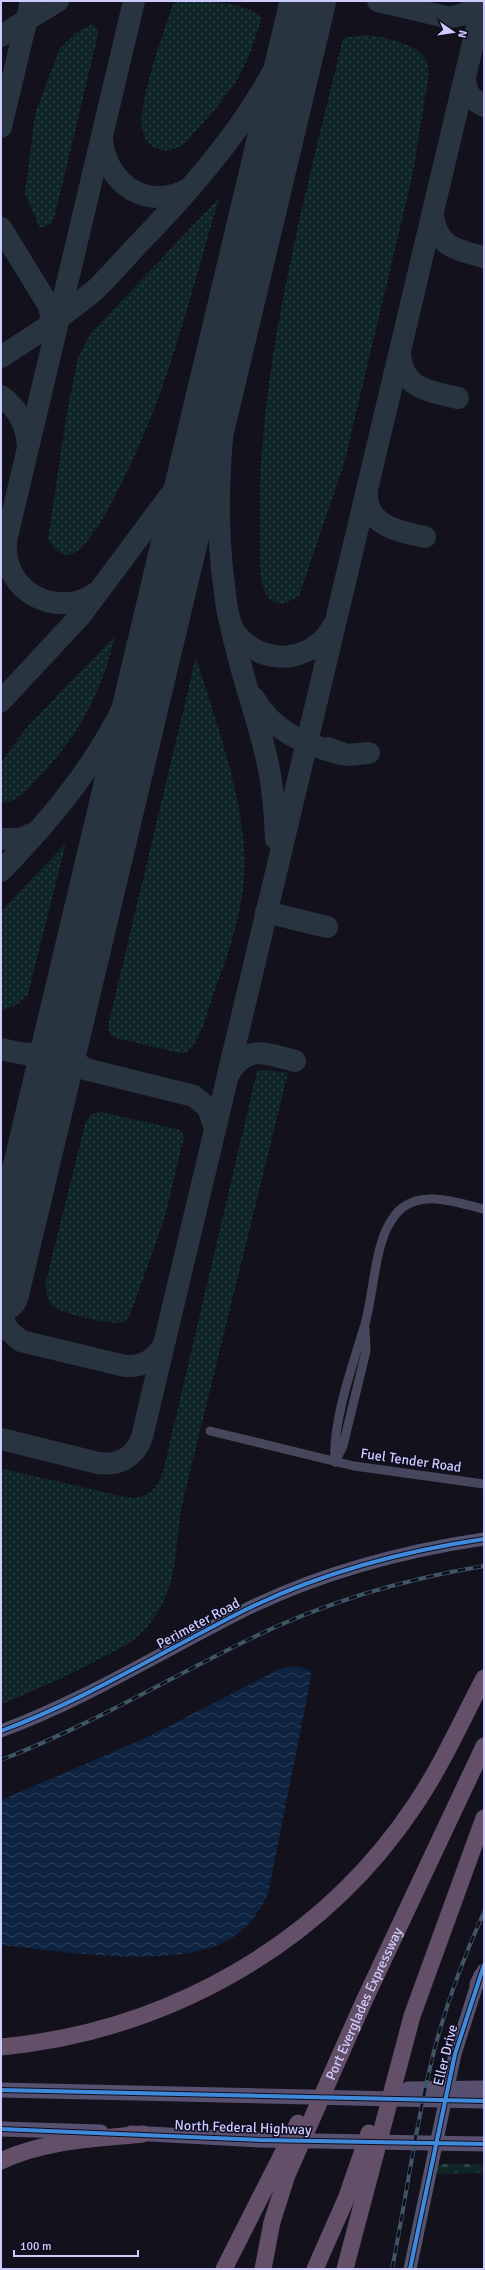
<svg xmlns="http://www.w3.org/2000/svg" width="485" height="2270" font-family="Signika,sans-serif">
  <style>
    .grass { fill: url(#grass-dots) }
    .forest { fill: url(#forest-firs) }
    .water { fill: url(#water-waves) }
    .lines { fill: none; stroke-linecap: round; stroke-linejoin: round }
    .taxiway { stroke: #283440; stroke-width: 22 }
    .runway { stroke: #283440; stroke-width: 56 }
    .street { stroke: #46465c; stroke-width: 9 }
    .secondary { stroke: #53526f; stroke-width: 13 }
    .primary { stroke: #594f6e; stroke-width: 15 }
    .highway { stroke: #644f68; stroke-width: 17 }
    .rail-casing { stroke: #3f5764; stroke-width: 4 }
    .rail { stroke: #0f0d20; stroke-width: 2.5; stroke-dasharray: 8; stroke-linecap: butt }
    .cycleway-casing { stroke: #0f0d20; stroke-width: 6 }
    .cycleway { stroke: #408adc; stroke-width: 4 }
    .labels { text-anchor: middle; stroke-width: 3; stroke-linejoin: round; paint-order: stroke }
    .street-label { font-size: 14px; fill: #ceccff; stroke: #0f0d20 }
  </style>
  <defs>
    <pattern id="grass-dots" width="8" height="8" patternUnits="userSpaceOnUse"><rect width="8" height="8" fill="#102626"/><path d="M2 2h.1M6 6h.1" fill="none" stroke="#324447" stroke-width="1.8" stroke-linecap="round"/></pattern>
    <pattern id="forest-firs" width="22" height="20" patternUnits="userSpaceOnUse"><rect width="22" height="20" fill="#102626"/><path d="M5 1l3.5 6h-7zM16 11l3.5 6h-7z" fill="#324447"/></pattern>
    <pattern id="water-waves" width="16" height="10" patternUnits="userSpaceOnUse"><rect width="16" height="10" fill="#0d2340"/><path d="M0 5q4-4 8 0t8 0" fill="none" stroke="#2f425d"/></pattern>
  </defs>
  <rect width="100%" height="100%" fill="#12111c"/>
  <g class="grass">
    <path d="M176,1C203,1 242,0 262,18L250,53L236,82L218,106L183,145C173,150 165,153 154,147C147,143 143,136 142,127C140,93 162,40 172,6Z"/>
    <polygon points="93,24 98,31 97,39 54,219 51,224 40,228 25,193 35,114 60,48 77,32"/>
    <path d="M363,35C379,35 417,44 426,59C428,63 428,68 429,72L413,173L344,464L299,596L284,604C278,603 272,602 268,597C258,582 260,555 260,538C255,373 305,198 343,38Z"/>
    <path d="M219,198C199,267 181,336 156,404C144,436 103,534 76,552C65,560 53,549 48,539L67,412L78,357L91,333Z"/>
    <path d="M115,636C101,694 80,733 40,776C28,788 19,803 1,802V762L27,727Z"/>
    <path d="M196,657C215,720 239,782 244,848C248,895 232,944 216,987C208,1008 203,1038 186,1053H180L116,1038L110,1034L108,1026Z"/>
    <polygon points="66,843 28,994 16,1005 1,1010 1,911"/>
    <path d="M266,1070L288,1073L183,1500C177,1527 178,1554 171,1581C165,1601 155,1621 139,1635C129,1645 115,1651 103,1657C70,1675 36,1690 1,1704V1478L3,1469L130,1498C148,1498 158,1488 163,1472L257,1071Z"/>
    <path d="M101,1112L177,1129L181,1131L184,1137L164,1220L130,1315L127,1320L119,1323C106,1323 60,1314 52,1305C46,1299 46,1290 46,1281L85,1124L91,1114Z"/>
  </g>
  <polygon class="forest" points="431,2164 484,2164 484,2173 429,2174"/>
  <path class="water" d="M293,1666L304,1668L311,1672L310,1683L268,1894C259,1913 249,1926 232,1938C179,1971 61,1951 1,1945V1800L148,1737L277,1670Z"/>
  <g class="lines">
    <g class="taxiway">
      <path d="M378,1L446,17C460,17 472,12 481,1"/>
      <polyline points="1,36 58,1"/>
      <path d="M465,77C465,91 471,100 484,106"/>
      <polyline points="1,127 31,1"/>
      <path d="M102,140C107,186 149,212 190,188"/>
      <path d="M433,213C435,246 456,250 484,257"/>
      <polyline points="1,228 49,306 54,331"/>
      <path d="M252,236C233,351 208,468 224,585C226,601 227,622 237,635C250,651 271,659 291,656C309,653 325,642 333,626"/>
      <path d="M54,322C68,311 82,301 95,290C113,273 129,253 147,235C212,167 274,92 304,1"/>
      <path d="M400,352C401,389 429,391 458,398"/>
      <polyline points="1,357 47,327 59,311"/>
      <path d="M1,396C18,408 26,424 28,445"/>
      <path d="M367,491C365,526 398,531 425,537"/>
      <path d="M6,545C4,593 59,620 97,592"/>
      <polyline points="1,562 134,1"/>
      <path d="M231,625C240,673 258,717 268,764C273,789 275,814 276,839"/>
      <path d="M254,698C272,731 306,745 341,754"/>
      <polyline points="1,701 81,615 201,454"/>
      <polyline points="328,748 347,755 369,753"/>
      <polyline points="1,839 20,839 38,831"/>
      <path d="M1,871C50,820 96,766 126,701C143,665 156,628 168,591"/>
      <polyline points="266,912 327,927"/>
      <path d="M67,1018C66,1040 66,1056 85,1069L194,1096L208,1108L215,1129"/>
      <path d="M1,1049C37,1058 51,1059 65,1021"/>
      <path d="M229,1074C246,1043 268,1054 295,1061"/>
      <path d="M1,1313L8,1330L21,1341L125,1366C142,1367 153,1361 163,1346"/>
      <path d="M1,1439L98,1463C119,1466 135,1457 142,1437L483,1"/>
    </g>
    <polyline class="runway" points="1,1293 308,1"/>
    <g class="street">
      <polyline points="210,1431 354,1466 484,1484"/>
      <path d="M335,1462C332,1422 353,1364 365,1324C373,1295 374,1258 386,1230C390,1222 395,1213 402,1208C426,1190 458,1203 484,1209"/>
      <polyline points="335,1462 343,1446 366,1351 365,1328"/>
    </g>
    <g class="secondary">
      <path d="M1,1731C87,1699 165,1650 247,1609C321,1573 403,1551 484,1539"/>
      <polyline points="410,2269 455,2054 480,1975"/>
    </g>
    <g class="primary">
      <polyline points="477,1984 484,1971"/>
      <polyline points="408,2089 484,2088"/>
      <polyline points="1,2090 484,2101"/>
      <polyline points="1,2129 101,2132"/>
      <polyline points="131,2133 260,2140 484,2144"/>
    </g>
    <g class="highway">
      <path d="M1,2047C167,2031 322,1945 415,1805C442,1765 462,1720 484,1678"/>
      <path d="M1,2161C44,2140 96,2139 143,2134"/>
      <polyline points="224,2269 298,2123"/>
      <path id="s1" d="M263,2269L272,2222L287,2175L364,2001L484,1746"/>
      <polyline points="315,2269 346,2199 369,2133"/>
      <polyline points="345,2269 412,2016 484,1818"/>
    </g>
    <g class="rail-casing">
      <g id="rail">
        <path d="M1,1760C89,1726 169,1678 254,1637C326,1602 405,1579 484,1566"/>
        <path d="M392,2269C405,2204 414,2137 429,2072C441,2018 461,1963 484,1912"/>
      </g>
    </g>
    <use href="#rail" class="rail"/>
    <g class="cycleway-casing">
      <g id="cycleway">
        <path d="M1,1731C87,1699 165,1650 247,1609C321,1573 403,1551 484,1539"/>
        <polyline points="1,2090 484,2101"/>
        <polyline points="1,2129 260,2140 484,2144"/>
        <polyline points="410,2269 455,2054 484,1965"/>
      </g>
    </g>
    <use href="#cycleway" class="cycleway"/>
  </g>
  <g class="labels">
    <g class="street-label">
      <text transform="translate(411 1460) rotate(8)" y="5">Fuel Tender Road</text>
      <text transform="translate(198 1623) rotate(-28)" y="5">Perimeter Road</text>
      <text dy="5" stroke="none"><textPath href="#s1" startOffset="285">Port Everglades Expressway</textPath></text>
      <text transform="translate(445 2055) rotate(-76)" y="5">Eller Drive</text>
      <text transform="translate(243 2127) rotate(2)" y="5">North Federal Highway</text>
    </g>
  </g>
  <rect width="485" height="2270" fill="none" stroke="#ceccff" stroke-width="4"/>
  <g transform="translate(453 32) rotate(103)" stroke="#0f0d20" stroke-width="3" paint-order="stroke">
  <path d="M0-3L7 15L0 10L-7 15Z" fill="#ceccff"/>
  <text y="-6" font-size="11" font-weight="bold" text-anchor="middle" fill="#ceccff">N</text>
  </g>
  <path d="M14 2250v6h124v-6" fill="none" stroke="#ceccff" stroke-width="2"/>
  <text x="20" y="2250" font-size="12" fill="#ceccff" stroke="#0f0d20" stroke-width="3" paint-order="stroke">100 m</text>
</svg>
